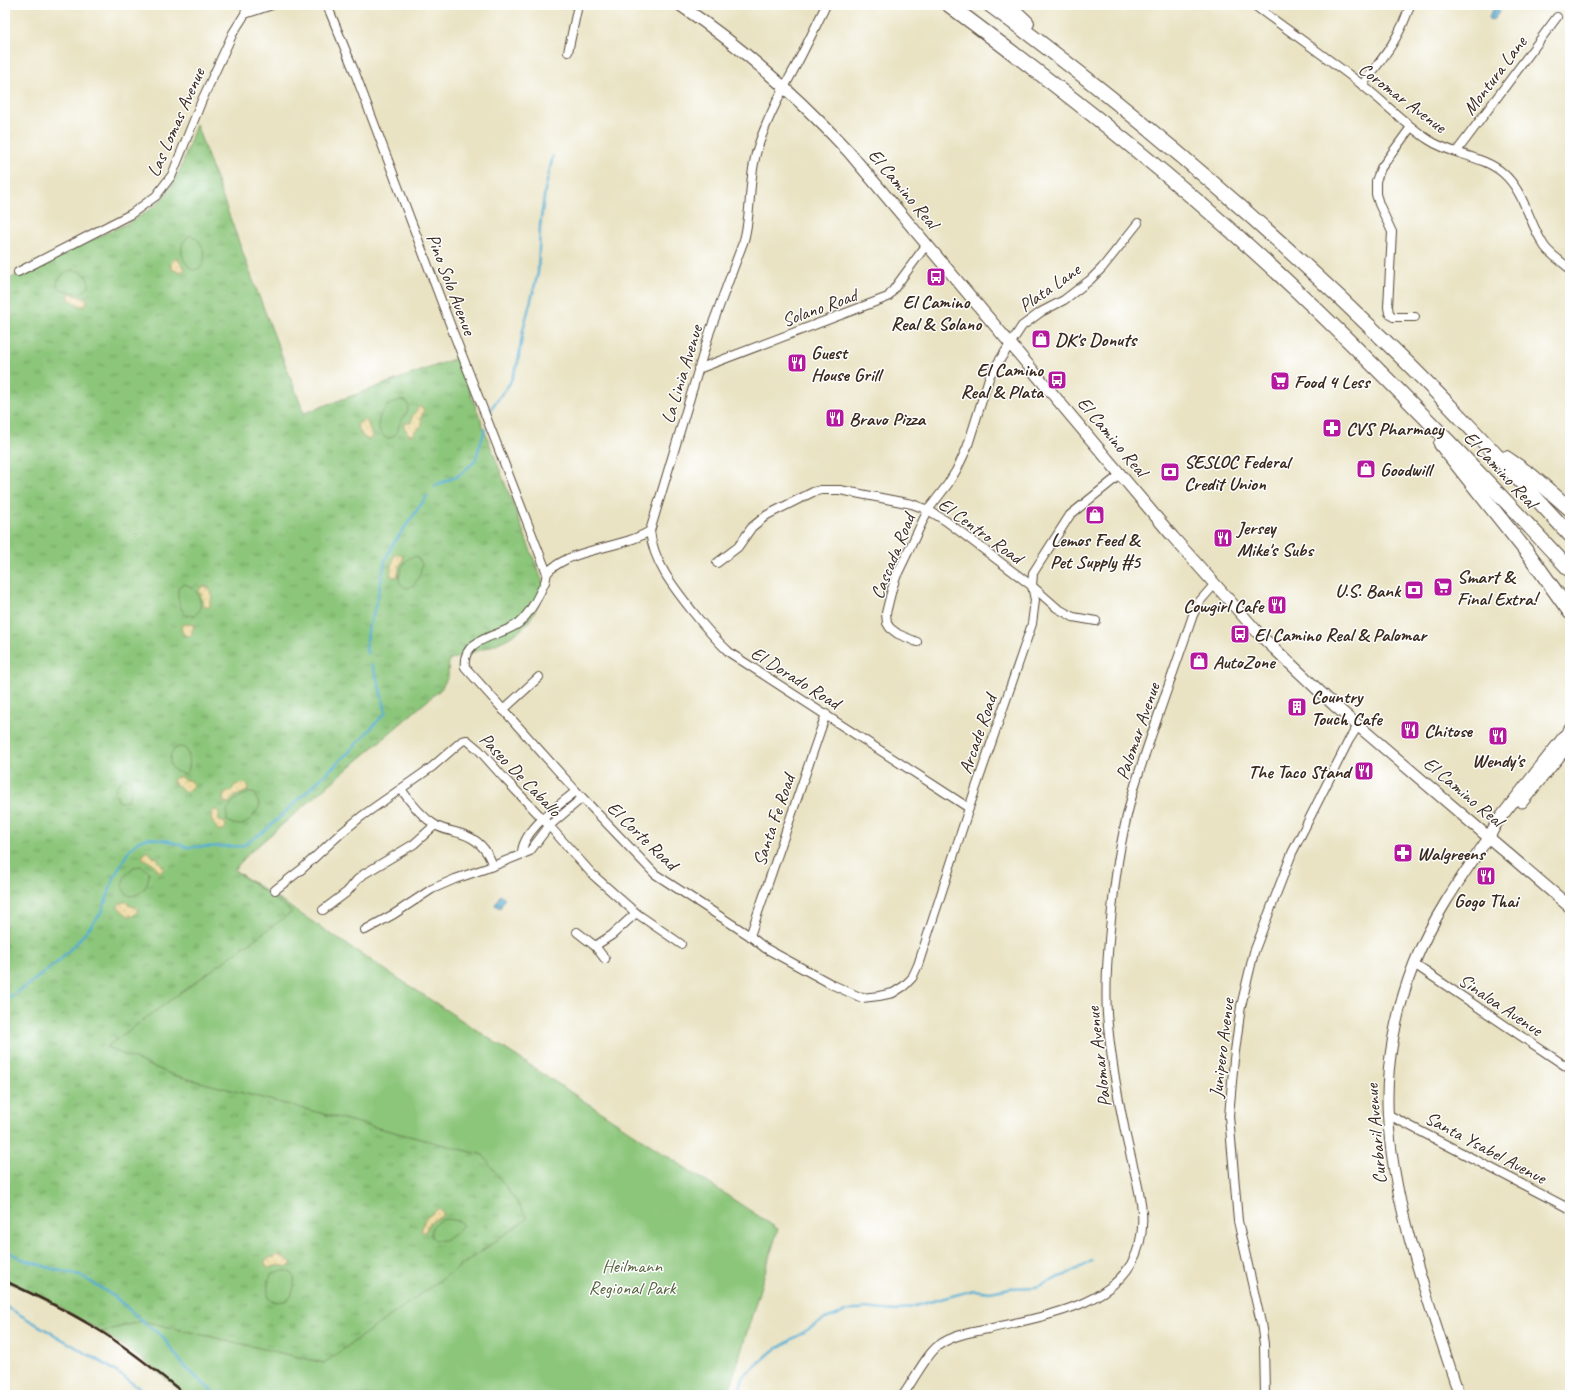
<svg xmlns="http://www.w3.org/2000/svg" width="1575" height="1400" font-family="Caveat,sans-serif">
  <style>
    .grass { fill: url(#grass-tufts); stroke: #64784c }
    .sand { fill: url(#sand-dots); stroke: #94825e }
    .green { fill: #8cc67a; stroke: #64784c }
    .water { fill: url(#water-waves); stroke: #486c78 }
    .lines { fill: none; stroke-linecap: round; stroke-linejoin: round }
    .stream { stroke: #54add2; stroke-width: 2.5 }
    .minor-casing { stroke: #554637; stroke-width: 10 }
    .tertiary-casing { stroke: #554637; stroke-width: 12 }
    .secondary-casing { stroke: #554637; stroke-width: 13 }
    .motorway-casing { stroke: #554637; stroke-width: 16 }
    .minor { stroke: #fff; stroke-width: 8 }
    .tertiary { stroke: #fff; stroke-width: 10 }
    .secondary { stroke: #fff; stroke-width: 11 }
    .motorway { stroke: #fff; stroke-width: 14 }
    .rail { stroke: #3b2a1e; stroke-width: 2.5 }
    .labels { text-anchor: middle; stroke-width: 3; stroke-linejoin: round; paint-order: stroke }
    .street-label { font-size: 19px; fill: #3b2a1e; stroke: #fff }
    .poi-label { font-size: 19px; font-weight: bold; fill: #3b2a1e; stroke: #fff; text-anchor: start }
    .park-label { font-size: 19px; fill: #57613e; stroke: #fff }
  </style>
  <defs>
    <pattern id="grass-tufts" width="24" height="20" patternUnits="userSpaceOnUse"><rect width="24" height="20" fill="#8cc67a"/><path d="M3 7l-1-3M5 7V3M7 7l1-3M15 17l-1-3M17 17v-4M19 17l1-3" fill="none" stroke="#74a163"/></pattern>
    <pattern id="sand-dots" width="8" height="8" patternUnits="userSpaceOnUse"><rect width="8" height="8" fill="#eeda9e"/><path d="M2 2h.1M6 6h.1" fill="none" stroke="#cdbb88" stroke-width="1.8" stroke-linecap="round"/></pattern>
    <pattern id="water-waves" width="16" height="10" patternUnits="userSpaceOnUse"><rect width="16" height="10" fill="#54add2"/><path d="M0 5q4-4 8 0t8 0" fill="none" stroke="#478daa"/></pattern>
  </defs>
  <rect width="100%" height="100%" fill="#fff"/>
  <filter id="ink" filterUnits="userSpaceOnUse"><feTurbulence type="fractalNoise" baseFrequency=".025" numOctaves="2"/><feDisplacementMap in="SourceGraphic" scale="8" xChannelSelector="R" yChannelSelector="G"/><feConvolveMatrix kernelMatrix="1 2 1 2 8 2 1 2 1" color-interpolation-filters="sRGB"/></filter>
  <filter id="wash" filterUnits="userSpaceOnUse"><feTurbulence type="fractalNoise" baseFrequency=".012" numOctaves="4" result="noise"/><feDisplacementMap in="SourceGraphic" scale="16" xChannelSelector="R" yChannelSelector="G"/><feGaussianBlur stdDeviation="0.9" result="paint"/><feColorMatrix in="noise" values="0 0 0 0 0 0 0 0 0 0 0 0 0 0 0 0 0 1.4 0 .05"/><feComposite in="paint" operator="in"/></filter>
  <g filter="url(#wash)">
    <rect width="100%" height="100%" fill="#e9e3c3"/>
    <path class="grass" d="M196,124L252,278L304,413L457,358L545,588C539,599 536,611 529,621C514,642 473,652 449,660L448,677L441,689L248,854L234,870L293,912L106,1047L173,1075L484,1155L528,1218L324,1363L142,1321L102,1332L42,1297L5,1281V281L134,220L155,206L167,193L181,168Z"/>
    <g class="sand">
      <path d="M174,259H178C180,264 183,265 185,269L183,272L173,270C170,265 170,263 174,259Z"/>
      <path d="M72,293C77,298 82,296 87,299V303L84,306H81L69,299V294Z"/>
      <polygon points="418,407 422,408 424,411 421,418 422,426 416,430 413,435 409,435 404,427 404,423 411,423 412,417"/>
      <polygon points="365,419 367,421 372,436 368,440 362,436 357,425"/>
      <path d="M399,554L402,555L403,560L399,567L398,576L394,577L391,576C390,570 392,560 395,555Z"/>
      <polygon points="205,586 209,588 212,597 210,601 210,605 208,608 204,606 199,590 202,587"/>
      <polygon points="185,624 194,625 191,636 184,635 181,629 182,625"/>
      <path d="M179,776L184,780H190L193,785C190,789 188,792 183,791L181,788L174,783L173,780Z"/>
      <polygon points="246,783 249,787 248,791 235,796 229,803 223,802 224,794 231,791 235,785"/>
      <polygon points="216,810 219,812 219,820 225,823 226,827 223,830 218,830 212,822 211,814 213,811"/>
      <polygon points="146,852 149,852 153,857 157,857 159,862 164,867 163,870 159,872 153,863 143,859 143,855"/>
      <polygon points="124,902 128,902 129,905 137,908 137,912 133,916 128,916 118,907 119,904"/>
      <polygon points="438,1209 443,1212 443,1216 430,1222 425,1232 422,1232 421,1231 425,1219"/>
      <polygon points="278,1255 291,1262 291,1265 287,1267 279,1265 269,1268 265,1265 265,1260"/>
    </g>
    <g class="green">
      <path d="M191,235C194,237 199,240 201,244C206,253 207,269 193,270C181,263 176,242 191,235Z"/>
      <path d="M71,270C81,270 89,274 89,286L82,293C76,293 68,292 63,290C49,285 63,273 71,270Z"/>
      <path d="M401,400L407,402C410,412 406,413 401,421C398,425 399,431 395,435C379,449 365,409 401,400Z"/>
      <path d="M415,556L418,558L422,564C421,573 418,584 408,588L404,587L399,581C399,571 404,558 415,556Z"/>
      <path d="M184,584C196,587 202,598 200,610L194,616L186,615C179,609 176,595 179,586Z"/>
      <path d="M179,747L185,748C190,755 192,768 185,774C171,772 166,764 173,750Z"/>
      <polygon points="127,777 131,781 132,789 127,801 119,802 115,792 116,787 123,779"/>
      <path d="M249,793H254L260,806C251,820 244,831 227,821C225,805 235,798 249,793Z"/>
      <path d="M141,866L149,872C149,884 143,895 130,896C122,892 122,886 124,878L133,867Z"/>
      <polygon points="234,870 778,1229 728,1395 186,1395 142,1359 102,1332 142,1321 324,1363 528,1218 483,1155 173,1075 106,1047 292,912"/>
      <path d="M445,1219L460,1221L462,1225C458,1232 446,1243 436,1240C434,1240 433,1238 431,1236C430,1226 435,1222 445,1219Z"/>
      <path d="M280,1271H287L293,1274C296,1281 293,1290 291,1297L285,1301L274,1302L269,1299C267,1290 268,1282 271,1274Z"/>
    </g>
    <g class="water">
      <polygon points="1497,7 1499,8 1500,11 1494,19 1490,20 1489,17 1494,8"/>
      <polygon points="500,895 505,898 500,908 495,905"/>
    </g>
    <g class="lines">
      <g class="stream">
        <polyline points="490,412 492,407 510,383 518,362 523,330 538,273 540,226 545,190 553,156"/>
        <polyline points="435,487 436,485 458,476 475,461 485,429"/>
        <polyline points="368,654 366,650 368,630 376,605 385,561 391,547 427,496"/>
        <polyline points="5,1000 28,985 59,961 80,939 102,912 115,875 130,849 139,841 150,838 169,841 186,847 242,846 266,830 350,751 386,712 377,678 372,665"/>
        <polyline points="5,1250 22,1259 53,1269 80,1275 115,1297 144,1323 162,1336 184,1366 216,1395"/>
        <polyline points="5,1306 108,1366 149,1395"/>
        <polyline points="738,1395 744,1376 770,1353 825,1319 845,1312 864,1308 896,1311 974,1290 990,1292 1010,1288 1036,1287 1065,1275 1092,1261"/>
      </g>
    </g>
  </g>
  <g filter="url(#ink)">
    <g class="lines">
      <g class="minor-casing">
        <g id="minor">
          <polyline points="327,5 355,73 453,332 547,573"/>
          <path d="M826,5C815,28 804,51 792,73C778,98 765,123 757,150C748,180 752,211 744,240L710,331L650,531C625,546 593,547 567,559C561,562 551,568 547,573C546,576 546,580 545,582C538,597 531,612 519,623C501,637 461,637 465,667L576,791L655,874L750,936L765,948L833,985L862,998L879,996L893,993L904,986L912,978L918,965L969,808L1032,624L1035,600L1032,586L1033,573L1070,515L1121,474"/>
          <path d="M1254,5C1289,31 1326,57 1361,84C1384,102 1405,124 1429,140C1451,155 1482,155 1503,173C1525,192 1529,224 1545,247C1552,256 1561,261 1570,269"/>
          <polyline points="245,14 272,5"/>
          <polyline points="568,52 578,5"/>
          <path d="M1362,85C1383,58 1400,38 1410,5"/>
          <polyline points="1411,127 1381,168 1376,181 1376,194 1379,204 1392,232 1388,307 1389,313 1393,317 1415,317"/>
          <polyline points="1457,151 1557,17"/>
          <polyline points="18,272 131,214 156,196 172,175 202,100 233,33 245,14 247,5"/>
          <polyline points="698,369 888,297 927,244"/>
          <path d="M650,531C653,562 674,588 693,612C704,626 716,640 730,653L969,808"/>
          <polyline points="717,563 738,547 752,527 767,515 813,492 821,490 840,490 912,504 928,510 946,521 1032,586 1057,608 1073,617 1096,621"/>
          <polyline points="917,642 898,634 890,628 887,623 886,613 892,589 896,577 928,510 948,484 957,469 967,448 990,375 1022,326 1041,312 1064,300 1090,280 1102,268 1138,223"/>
          <polyline points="503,710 539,677"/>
          <path d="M401,789C410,802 421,816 435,825C443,830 453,831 462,834C478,839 488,851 493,866"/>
          <path d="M522,853C522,830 560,805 576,791"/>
          <polyline points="275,890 302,869 340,834 362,816 432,767 462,741 467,740 479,750 504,778 543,819 593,875 636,913 681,944"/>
          <polyline points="323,910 347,892 357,880 364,874 414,844 435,825"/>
          <polyline points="365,930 394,914 432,889 455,879 493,866 530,851 549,826 582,798"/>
          <polyline points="577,932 595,946 605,959"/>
          <polyline points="750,936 826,714"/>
          <polyline points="595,946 612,935 636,913"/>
          <polyline points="1414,964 1570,1069"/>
          <polyline points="1387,1114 1570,1209"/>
          <path d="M903,1395C914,1380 925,1356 939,1345C953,1335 972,1332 988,1329C1035,1318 1104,1309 1131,1264C1156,1222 1133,1175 1125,1131C1117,1093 1110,1053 1107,1014C1105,979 1108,945 1112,910C1116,868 1123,826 1135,785C1153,728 1174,671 1193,615L1200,601L1214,585"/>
          <polyline points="1265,1395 1264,1344 1261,1323 1238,1221 1229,1116 1234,1059 1241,1006 1254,952 1292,853 1349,740 1358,726"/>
        </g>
      </g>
      <g class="tertiary-casing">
        <path id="tertiary" d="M1459,1395C1430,1304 1393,1210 1388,1115C1385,1066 1396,1010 1414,964C1431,920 1462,876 1489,837"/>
      </g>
      <g class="secondary-casing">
        <g id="secondary">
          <path d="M680,5C742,47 797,96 848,151L1173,537L1260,635L1334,705L1570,907"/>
          <polyline points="1522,802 1570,743"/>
          <polyline points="1489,837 1497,822 1570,729"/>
        </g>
      </g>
      <g class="motorway-casing">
        <g id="motorway">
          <path d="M949,5C1069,94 1186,186 1295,289C1390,379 1481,474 1570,570"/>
          <path d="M990,5C1130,108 1263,222 1387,343C1451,405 1510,470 1570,535"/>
          <polyline points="1008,5 1027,23"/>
          <polyline points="1441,444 1530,556 1570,612"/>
          <polyline points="1506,458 1532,476 1570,509"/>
        </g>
      </g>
      <use href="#minor" class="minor"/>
      <use href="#tertiary" class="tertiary"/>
      <use href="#secondary" class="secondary"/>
      <use href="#motorway" class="motorway"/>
      <path class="rail" d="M5,1281C35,1295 64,1309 92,1326C126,1346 156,1371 186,1395"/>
    </g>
  </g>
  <defs>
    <g id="bus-square" transform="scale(1)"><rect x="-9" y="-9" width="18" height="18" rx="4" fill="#b5179e" stroke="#fff"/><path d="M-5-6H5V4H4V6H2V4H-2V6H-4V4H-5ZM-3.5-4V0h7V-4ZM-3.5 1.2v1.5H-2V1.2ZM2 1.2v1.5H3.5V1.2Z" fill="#fff"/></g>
    <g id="shop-square" transform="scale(1)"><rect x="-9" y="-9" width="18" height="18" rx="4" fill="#b5179e" stroke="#fff"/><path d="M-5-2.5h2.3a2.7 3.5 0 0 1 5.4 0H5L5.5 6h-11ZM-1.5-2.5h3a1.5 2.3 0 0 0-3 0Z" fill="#fff"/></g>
    <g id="restaurant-square" transform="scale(1)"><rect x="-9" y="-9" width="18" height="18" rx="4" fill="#b5179e" stroke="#fff"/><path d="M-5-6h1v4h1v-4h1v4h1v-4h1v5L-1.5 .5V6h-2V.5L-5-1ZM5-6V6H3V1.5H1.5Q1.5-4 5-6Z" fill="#fff"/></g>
    <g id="supermarket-square" transform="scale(1)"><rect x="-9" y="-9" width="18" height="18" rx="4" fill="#b5179e" stroke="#fff"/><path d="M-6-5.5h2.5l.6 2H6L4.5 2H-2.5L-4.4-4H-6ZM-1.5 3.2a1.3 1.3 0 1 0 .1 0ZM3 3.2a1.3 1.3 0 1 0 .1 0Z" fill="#fff"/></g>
    <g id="pharmacy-square" transform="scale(1)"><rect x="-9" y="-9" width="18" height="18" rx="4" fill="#b5179e" stroke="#fff"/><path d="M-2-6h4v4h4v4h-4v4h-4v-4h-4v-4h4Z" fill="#fff"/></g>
    <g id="bank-square" transform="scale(1)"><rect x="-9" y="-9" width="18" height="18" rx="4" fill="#b5179e" stroke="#fff"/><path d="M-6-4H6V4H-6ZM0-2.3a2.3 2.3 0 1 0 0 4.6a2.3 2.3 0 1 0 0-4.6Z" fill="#fff"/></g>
    <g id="building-square" transform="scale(1)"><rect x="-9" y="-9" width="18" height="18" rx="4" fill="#b5179e" stroke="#fff"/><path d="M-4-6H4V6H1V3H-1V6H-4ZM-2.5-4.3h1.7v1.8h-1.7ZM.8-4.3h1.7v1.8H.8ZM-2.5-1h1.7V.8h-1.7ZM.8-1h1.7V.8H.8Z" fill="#fff"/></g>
  </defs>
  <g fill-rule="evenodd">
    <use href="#bus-square" x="936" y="277"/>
    <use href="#shop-square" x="1041" y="339"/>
    <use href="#restaurant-square" x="797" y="363"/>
    <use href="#bus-square" x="1057" y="380"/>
    <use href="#supermarket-square" x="1280" y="381"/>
    <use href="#restaurant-square" x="835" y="418"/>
    <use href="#pharmacy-square" x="1332" y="428"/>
    <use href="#shop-square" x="1366" y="469"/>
    <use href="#bank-square" x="1170" y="472"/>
    <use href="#shop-square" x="1095" y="515"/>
    <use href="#restaurant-square" x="1223" y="538"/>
    <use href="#supermarket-square" x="1443" y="587"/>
    <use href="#bank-square" x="1414" y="590"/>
    <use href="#restaurant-square" x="1277" y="605"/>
    <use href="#bus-square" x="1240" y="634"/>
    <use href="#shop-square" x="1199" y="661"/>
    <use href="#building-square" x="1297" y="707"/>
    <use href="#restaurant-square" x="1410" y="730"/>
    <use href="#restaurant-square" x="1498" y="736"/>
    <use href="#restaurant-square" x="1364" y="771"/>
    <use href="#pharmacy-square" x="1403" y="853"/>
    <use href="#restaurant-square" x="1486" y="876"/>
  </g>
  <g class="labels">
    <g class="street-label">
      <text transform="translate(1494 75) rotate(-53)" y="7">Montura Lane</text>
      <text transform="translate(1403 97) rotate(37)" y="7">Coromar Avenue</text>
      <text transform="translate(175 122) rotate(-66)" y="7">Las Lomas Avenue</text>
      <text transform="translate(904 188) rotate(50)" y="7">El Camino Real</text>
      <text transform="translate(452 284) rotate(69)" y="7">Pino Solo Avenue</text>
      <text transform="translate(1049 287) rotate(-35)" y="7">Plata Lane</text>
      <text transform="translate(819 307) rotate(-20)" y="7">Solano Road</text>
      <text transform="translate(681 374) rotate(-73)" y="7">La Linia Avenue</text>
      <text transform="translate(1113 436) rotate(50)" y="7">El Camino Real</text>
      <text transform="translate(1501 469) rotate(47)" y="7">El Camino Real</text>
      <text transform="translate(981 530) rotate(36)" y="7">El Centro Road</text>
      <text transform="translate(892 556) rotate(-68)" y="7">Cascada Road</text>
      <text transform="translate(796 677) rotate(32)" y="7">El Dorado Road</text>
      <text transform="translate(1137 731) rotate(-71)" y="7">Palomar Avenue</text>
      <text transform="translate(977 734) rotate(-71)" y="7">Arcade Road</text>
      <text transform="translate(521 774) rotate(46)" y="7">Paseo De Caballo</text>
      <text transform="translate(1464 791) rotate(40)" y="7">El Camino Real</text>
      <text transform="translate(773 820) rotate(-71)" y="7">Santa Fe Road</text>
      <text transform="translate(643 835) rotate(44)" y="7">El Corte Road</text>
      <text transform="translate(1501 1004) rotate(34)" y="7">Sinaloa Avenue</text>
      <text transform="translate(1221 1048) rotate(-83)" y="7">Junipero Avenue</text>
      <text transform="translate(1098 1057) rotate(-97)" y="7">Palomar Avenue</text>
      <text transform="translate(1375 1134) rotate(-95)" y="7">Curbaril Avenue</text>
      <text transform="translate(1486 1147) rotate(28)" y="7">Santa Ysabel Avenue</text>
    </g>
    <g class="poi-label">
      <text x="936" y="308" text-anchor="middle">El Camino<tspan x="936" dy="22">Real &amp; Solano</tspan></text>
      <text x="1055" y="346">DK's Donuts</text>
      <text x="811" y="359">Guest<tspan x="811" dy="22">House Grill</tspan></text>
      <text x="1043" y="376" text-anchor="end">El Camino<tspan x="1043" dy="22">Real &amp; Plata</tspan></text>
      <text x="1294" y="388">Food 4 Less</text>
      <text x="849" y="425">Bravo Pizza</text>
      <text x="1346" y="435">CVS Pharmacy</text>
      <text x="1184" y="468">SESLOC Federal<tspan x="1184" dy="22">Credit Union</tspan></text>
      <text x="1380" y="476">Goodwill</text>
      <text x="1237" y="534">Jersey<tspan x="1237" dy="22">Mike's Subs</tspan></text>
      <text x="1095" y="546" text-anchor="middle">Lemos Feed &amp;<tspan x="1095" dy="22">Pet Supply #5</tspan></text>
      <text x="1457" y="583">Smart &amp;<tspan x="1457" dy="22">Final Extra!</tspan></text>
      <text x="1400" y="597" text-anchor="end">U.S. Bank</text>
      <text x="1263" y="612" text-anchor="end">Cowgirl Cafe</text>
      <text x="1254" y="641">El Camino Real &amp; Palomar</text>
      <text x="1213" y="668">AutoZone</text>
      <text x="1311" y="703">Country<tspan x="1311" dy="22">Touch Cafe</tspan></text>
      <text x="1424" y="737">Chitose</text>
      <text x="1498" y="767" text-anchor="middle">Wendy's</text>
      <text x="1350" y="778" text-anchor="end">The Taco Stand</text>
      <text x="1417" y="860">Walgreens</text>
      <text x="1486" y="907" text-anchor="middle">Gogo Thai</text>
    </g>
    <g class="park-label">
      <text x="632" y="1272">Heilmann<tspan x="632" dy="22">Regional Park</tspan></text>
    </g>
  </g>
  <rect width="1575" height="1400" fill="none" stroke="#fff" stroke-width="20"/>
</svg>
